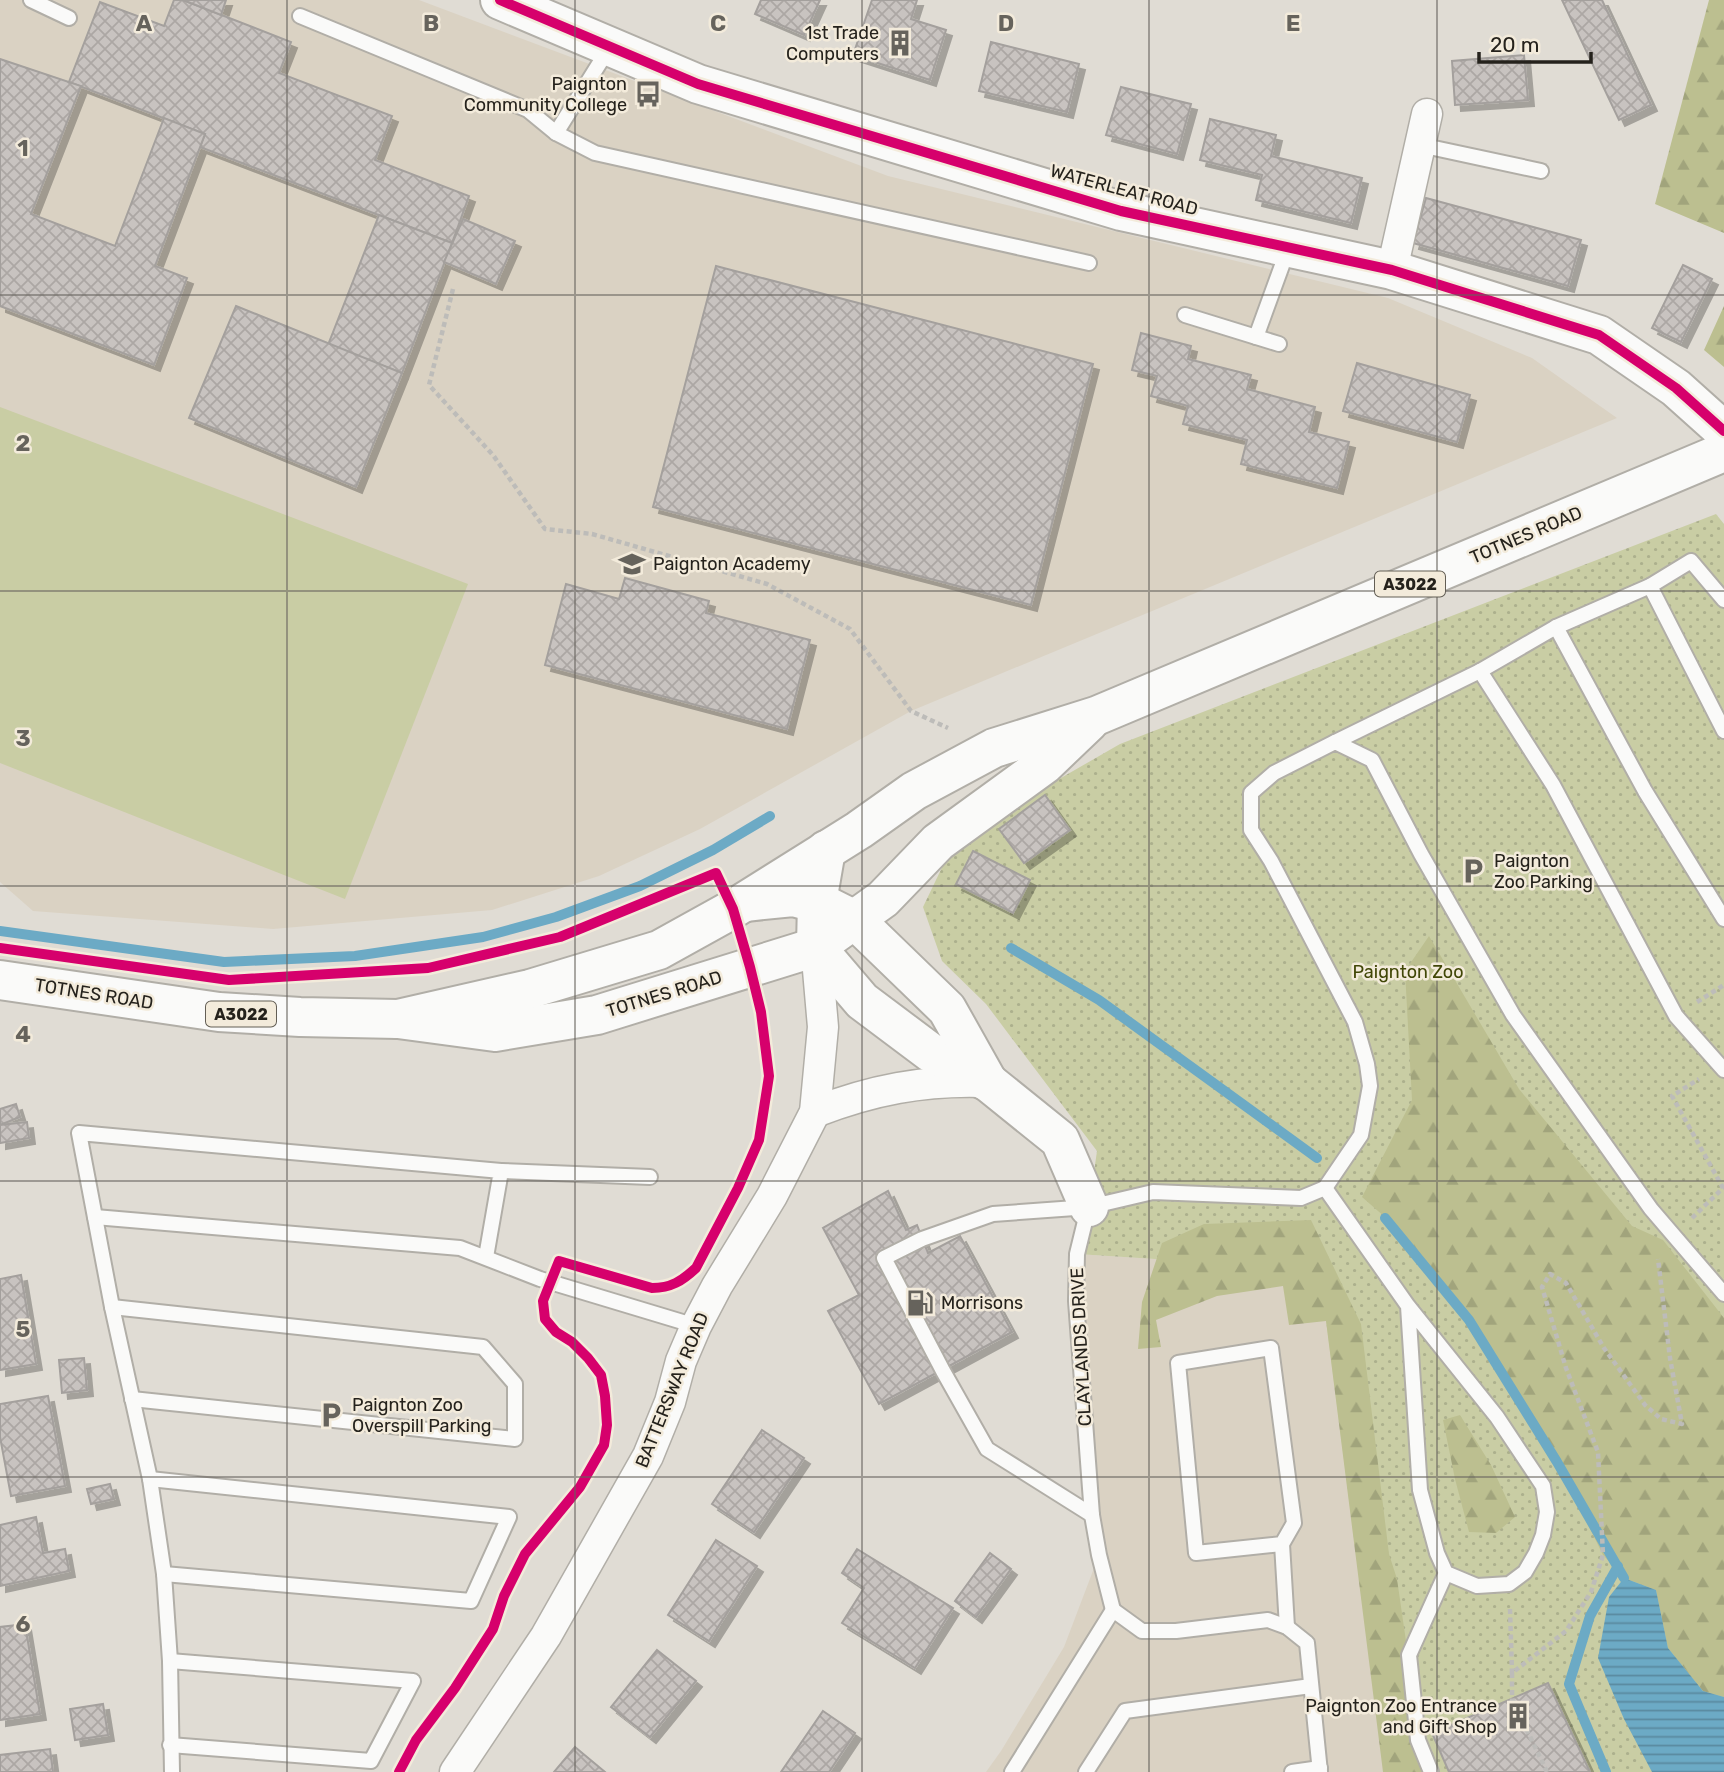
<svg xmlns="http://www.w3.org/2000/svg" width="1724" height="1772" font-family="Rubik,sans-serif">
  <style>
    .built { fill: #dad2c3 }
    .grass { fill: url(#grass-dots) }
    .forest { fill: url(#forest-firs) }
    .pitch { fill: #c9cda4 }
    .water { fill: url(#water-rules) }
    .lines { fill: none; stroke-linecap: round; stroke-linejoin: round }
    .stream { stroke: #6caac5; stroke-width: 10 }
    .building { fill: url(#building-cross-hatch); stroke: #a4a09d; stroke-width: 2; filter: url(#shadow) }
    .lane-casing { stroke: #b1aea7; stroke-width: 18 }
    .street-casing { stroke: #b1aea7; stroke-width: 33 }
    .secondary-casing { stroke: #b1aea7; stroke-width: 42 }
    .primary-casing { stroke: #b1aea7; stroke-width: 42 }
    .path { stroke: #bdbcb9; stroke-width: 4.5; stroke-dasharray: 5 3.5; stroke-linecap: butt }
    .lane { stroke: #fafaf9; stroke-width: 14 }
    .street { stroke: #fafaf9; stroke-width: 30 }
    .secondary { stroke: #fafaf9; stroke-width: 38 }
    .primary { stroke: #fafaf9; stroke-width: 38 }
    .cycleway-casing { stroke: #f3ebdb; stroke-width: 15 }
    .cycleway { stroke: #d6006c; stroke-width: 10 }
    .grid { fill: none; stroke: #66635c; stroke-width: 2; stroke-opacity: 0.55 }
    .labels { text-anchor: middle; stroke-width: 5; stroke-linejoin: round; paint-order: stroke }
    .shield { fill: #f3ebdb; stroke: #635e55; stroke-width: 2 }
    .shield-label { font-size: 16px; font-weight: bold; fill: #25221c }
    .poi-label { font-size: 18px; fill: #25221c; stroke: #f3ebdb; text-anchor: start }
    .street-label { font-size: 18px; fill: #25221c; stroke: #f3ebdb }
    .park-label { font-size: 18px; fill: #414707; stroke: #f3ebdb }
    .grid-label { font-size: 23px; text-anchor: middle; font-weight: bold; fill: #66635c; stroke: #f3ebdb; stroke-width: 5; stroke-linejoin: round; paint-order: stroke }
  </style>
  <defs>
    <pattern id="grass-dots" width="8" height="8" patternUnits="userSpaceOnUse" patternTransform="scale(1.75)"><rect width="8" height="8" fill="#c9cda4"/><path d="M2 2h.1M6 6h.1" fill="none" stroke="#acb08d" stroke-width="1.8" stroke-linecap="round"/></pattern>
    <pattern id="forest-firs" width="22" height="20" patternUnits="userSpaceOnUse" patternTransform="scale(1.75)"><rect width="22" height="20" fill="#bcbf90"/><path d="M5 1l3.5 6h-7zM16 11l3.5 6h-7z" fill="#a1a47c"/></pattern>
    <pattern id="water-rules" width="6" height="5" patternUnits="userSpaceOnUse" patternTransform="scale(1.75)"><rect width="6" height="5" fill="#6caac5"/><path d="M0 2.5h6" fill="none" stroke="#598a9f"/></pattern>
    <pattern id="building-cross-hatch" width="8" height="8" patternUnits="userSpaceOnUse" patternTransform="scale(1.75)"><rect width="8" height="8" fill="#c8c3c0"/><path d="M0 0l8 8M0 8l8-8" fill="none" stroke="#aca7a4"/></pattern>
    <filter id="shadow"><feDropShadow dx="6" dy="6" stdDeviation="0" flood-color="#0004"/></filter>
  </defs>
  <rect width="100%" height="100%" fill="#e0dcd4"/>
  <g class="built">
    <polygon points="0,0 419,0 888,176 1388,298 1532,358 1617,418 911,711 700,829 599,876 492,910 273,929 33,911 0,882"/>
    <polygon points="1077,1254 1297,1268 1326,1320 1384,1772 986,1772 1001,1751 1064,1647 1099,1555"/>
  </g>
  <polygon class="grass" points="1716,514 1724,524 1724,1772 1384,1772 1326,1320 1297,1268 1077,1254 1089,1207 1097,1151 986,1004 942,961 923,907 948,855 1047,786 1120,744"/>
  <g class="forest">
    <polygon points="1709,0 1724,0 1724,233 1655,204"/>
    <polygon points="1724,306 1724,367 1704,350"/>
    <polygon points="1429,936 1519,1089 1632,1226 1663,1240 1724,1318 1724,1697 1703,1691 1668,1648 1656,1590 1624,1578 1603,1555 1557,1462 1469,1320 1386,1218 1362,1197 1412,1100 1405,971"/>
    <polygon points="1311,1220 1361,1324 1389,1554 1397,1579 1408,1655 1431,1772 1383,1772 1326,1321 1289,1325 1283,1286 1217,1296 1156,1320 1161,1347 1138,1349 1142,1302 1162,1243 1204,1224"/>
    <polygon points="1460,1415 1491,1465 1515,1517 1496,1533 1469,1532 1455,1479 1443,1420"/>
  </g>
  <polygon class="pitch" points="0,407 468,584 345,899 0,763"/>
  <polygon class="water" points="1624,1578 1656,1590 1668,1648 1703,1691 1724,1697 1724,1772 1652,1772 1624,1719 1598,1658 1609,1597"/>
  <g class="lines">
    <g class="stream">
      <polyline points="0,931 224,962 355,956 483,937 556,917 640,886 713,850 770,816"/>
      <polyline points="1011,948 1099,1000 1317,1158"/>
      <polyline points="1385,1218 1469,1320 1557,1462 1624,1578"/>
      <polyline points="1606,1772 1569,1684 1590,1616 1618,1566"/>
    </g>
  </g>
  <g class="building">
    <polygon points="174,0 183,0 291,42 279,73 392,116 375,160 469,196 452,243 200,147 205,134 69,82 100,2 164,26"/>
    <polygon points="183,0 226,0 221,15"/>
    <polygon points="761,0 820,0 804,35 755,14"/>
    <polygon points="872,0 917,0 911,19 946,30 930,80 853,55"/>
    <polygon points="1562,0 1602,0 1651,105 1619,120"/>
    <polygon points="991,42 1079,64 1067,112 979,91"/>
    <polygon points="1524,55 1528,100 1455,105 1452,61"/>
    <polygon points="0,59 81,86 31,214 115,246 164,118 205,134 155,266 187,278 154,365 0,306"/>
    <polygon points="1121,87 1191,104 1177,154 1106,135"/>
    <polygon points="1210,119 1276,135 1271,156 1362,178 1351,223 1256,200 1262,175 1200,160"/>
    <polygon points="1426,198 1581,240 1568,286 1413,243"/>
    <polygon points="379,215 452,243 402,373 328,345"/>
    <polygon points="463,219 515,241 496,284 444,262"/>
    <polygon points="1683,265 1712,279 1681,342 1652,328"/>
    <polygon points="716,266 1093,364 1031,605 653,507"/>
    <polygon points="236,306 402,373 356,487 189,418"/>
    <polygon points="1141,333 1191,346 1188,359 1251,375 1247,389 1315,407 1309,432 1349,442 1337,488 1241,464 1247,440 1183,424 1188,406 1151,396 1157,376 1132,370"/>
    <polygon points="1357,363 1470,395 1457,442 1343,411"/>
    <polygon points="625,578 709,601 706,613 810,640 787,729 545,665 566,584 619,599"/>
    <polygon points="1045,795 1070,830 1024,863 999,829"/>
    <polygon points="973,851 1030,880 1013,913 956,884"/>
    <polygon points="16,1104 20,1117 0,1125 0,1109"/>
    <polygon points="27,1122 29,1138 0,1143 0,1125"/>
    <polygon points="888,1191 906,1230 917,1225 928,1253 960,1236 1012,1332 879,1404 828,1311 859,1295 823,1228"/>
    <polygon points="21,1275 36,1364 0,1370 0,1279"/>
    <polygon points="84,1358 87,1390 62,1393 59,1360"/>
    <polygon points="48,1396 65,1486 11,1496 0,1437 0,1404"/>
    <polygon points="762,1430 804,1458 754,1532 712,1504"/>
    <polygon points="110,1484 114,1499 91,1504 87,1489"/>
    <polygon points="36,1517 43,1553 65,1549 69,1571 0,1586 0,1525"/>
    <polygon points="716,1540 757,1566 709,1641 668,1615"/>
    <polygon points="857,1549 953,1608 915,1668 842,1623 864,1588 842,1573"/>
    <polygon points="990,1553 1011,1569 976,1617 955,1601"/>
    <polygon points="25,1624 40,1714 0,1720 0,1627"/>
    <polygon points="657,1650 696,1681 650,1737 611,1707"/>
    <polygon points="1548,1683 1590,1772 1449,1772 1432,1733"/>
    <polygon points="103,1704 108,1735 75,1740 70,1709"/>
    <polygon points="823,1711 855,1733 829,1772 781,1772"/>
    <polygon points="575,1747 605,1772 554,1772"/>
    <polygon points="50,1749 53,1772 0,1772 0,1755"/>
  </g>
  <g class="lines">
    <g class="lane-casing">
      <g id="lane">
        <polyline points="31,0 69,18"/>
        <polyline points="300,16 528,110 556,133 609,48"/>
        <polyline points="556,133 595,153 1089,263"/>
        <polyline points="1420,145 1541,171"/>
        <polyline points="1185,315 1279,344"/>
        <polyline points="1256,337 1288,249"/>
        <polyline points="1650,586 1724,731"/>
        <polyline points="1556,627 1645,791 1724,919"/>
        <polyline points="1480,671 1553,785 1676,1016 1724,1070"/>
        <polyline points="1335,742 1480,671 1556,627 1650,586 1691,561 1724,600"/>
        <polyline points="501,1171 650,1177"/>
        <polyline points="1325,1188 1408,1306 1497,1417 1543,1486 1547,1512 1543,1535 1536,1553 1525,1572 1509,1584 1477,1586 1446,1573 1437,1553 1420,1490 1408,1306"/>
        <polyline points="1088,1209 1077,1254 1076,1301 1092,1515 1099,1555 1113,1610"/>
        <polyline points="95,1217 460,1248 540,1279 696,1326"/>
        <polyline points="112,1307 483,1347 515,1384 515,1439 132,1399"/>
        <polyline points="150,1479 509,1517 471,1601 164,1574"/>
        <polyline points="1092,1515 987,1449 943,1371 884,1258 922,1239 993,1214 1089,1207 1153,1192 1301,1198 1325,1188 1361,1135 1370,1086 1367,1064 1355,1022 1271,861 1251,830 1251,793 1274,773 1335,742 1372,760 1421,854 1513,1015 1651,1209 1724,1294"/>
        <polyline points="1282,1544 1294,1523 1271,1348 1178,1363 1196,1553 1282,1544 1287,1627"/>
        <polyline points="1113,1610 1142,1631 1176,1631 1268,1620 1287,1627 1307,1643 1320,1772"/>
        <polyline points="170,1661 413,1681 371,1761 170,1745"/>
        <polyline points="172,1772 170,1661 164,1574 150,1479 112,1307 79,1133 501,1171 486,1257"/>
        <polyline points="1012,1772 1113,1610"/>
        <polyline points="1086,1772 1125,1711 1311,1686"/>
        <polyline points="1292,1772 1320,1768"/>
        <polyline points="1431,1772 1418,1740 1409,1655 1446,1573"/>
      </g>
    </g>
    <g class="street-casing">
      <g id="street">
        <polyline points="1392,270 1427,114"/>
        <path d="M815,1112C872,1090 923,1080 984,1082"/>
        <polyline points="455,1772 546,1636 648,1456 670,1402 681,1361 696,1326 717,1286 772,1196 815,1112 823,1027 816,947"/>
      </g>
    </g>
    <g class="secondary-casing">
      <g id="secondary">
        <polyline points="500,0 698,84 1121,211 1392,270 1599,335 1676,388 1724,431"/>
        <polyline points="826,850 817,902 816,947 862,1001 930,1052 988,1082 1060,1140 1089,1207"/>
        <polyline points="745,902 793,897 827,906 855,920 947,1009 988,1082"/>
      </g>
    </g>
    <g class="primary-casing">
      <g id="primary">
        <polyline points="0,980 219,1012 300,1017 398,1019 495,1032 597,1015 816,947 883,899 938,842 1044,765 1089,722"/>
        <polyline points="398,1019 530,989 659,950 733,909 859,830 914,791 994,748 1096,716 1724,452"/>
      </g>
    </g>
    <g class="path">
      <polyline points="453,289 429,385 493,455 545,529 592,534 767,584 850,629 911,711 948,728"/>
      <polyline points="1697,1002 1724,985"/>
      <polyline points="1692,1218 1723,1188 1672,1096 1699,1079"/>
      <polyline points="1510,1609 1512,1673"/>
      <polyline points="1547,1772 1512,1699 1512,1673 1566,1631 1591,1592 1603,1555 1598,1452 1566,1368 1542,1287 1550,1274 1566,1283 1604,1348 1645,1405 1661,1419 1682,1424 1670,1358 1658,1259"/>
    </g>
    <use href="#lane" class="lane"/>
    <use href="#street" class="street"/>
    <use href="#secondary" class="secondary"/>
    <use href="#primary" class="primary"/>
    <g class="cycleway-casing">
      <g id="cycleway">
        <polyline points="500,0 698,84 1121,211 1392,270 1599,335 1676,388 1724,431"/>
        <path d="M0,948L229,980L428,968L560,937L716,873L733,909L750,967L761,1012L769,1076L759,1140L738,1188L696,1268C682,1281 671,1288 652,1288L559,1261L543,1301L545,1319L556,1332L572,1342L588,1358L601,1375L605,1396L607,1425L604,1445L580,1487L525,1554L504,1596L493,1629L455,1688L416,1740L399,1772"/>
      </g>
    </g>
    <use href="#cycleway" class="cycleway"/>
  </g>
  <path class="grid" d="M287,0V1772M575,0V1772M862,0V1772M1149,0V1772M1437,0V1772M0,295H1724M0,591H1724M0,886H1724M0,1181H1724M0,1477H1724"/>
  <defs>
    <g id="building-bare" transform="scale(2.1)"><path d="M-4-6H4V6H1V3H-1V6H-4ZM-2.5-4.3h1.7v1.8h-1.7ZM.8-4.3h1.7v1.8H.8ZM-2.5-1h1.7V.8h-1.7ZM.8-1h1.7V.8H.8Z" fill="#66635c" stroke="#f3ebdb" stroke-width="2.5" paint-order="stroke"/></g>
    <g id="bus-bare" transform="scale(2.1)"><path d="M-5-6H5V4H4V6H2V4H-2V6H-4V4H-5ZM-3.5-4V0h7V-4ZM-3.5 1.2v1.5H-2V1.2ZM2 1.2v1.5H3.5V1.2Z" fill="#66635c" stroke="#f3ebdb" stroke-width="2.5" paint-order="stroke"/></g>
    <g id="school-bare" transform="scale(2.1)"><path d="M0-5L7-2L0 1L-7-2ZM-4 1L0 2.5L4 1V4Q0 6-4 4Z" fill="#66635c" stroke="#f3ebdb" stroke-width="2.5" paint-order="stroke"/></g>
    <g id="parking-bare" transform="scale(2.1)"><path d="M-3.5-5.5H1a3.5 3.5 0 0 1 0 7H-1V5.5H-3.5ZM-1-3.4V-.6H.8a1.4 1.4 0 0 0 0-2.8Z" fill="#66635c" stroke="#f3ebdb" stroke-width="2.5" paint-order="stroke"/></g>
    <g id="fuel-bare" transform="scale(2.1)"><path d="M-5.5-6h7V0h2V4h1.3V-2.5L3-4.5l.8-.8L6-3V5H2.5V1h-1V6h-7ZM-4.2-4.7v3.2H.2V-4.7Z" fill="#66635c" stroke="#f3ebdb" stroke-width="2.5" paint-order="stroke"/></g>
  </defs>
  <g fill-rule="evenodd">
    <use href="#building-bare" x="900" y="43"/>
    <use href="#bus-bare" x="648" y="94"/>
    <use href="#school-bare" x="632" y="564"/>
    <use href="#parking-bare" x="1473" y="871"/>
    <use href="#fuel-bare" x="920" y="1303"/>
    <use href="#parking-bare" x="331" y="1415"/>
    <use href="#building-bare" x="1518" y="1716"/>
  </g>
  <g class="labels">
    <g class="shield">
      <rect x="1375" y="571.5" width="70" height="25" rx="5"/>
      <rect x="206" y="1001.5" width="70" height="25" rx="5"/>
    </g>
    <g class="shield-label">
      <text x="1410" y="590">A3022</text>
      <text x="241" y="1020">A3022</text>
    </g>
    <g class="poi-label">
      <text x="879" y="39" text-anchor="end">1st Trade<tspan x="879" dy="21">Computers</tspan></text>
      <text x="627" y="90" text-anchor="end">Paignton<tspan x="627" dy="21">Community College</tspan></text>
      <text x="653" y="570">Paignton Academy</text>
      <text x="1494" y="867">Paignton<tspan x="1494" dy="21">Zoo Parking</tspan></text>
      <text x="941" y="1309">Morrisons</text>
      <text x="352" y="1411">Paignton Zoo<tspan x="352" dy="21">Overspill Parking</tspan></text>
      <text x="1497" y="1712" text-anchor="end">Paignton Zoo Entrance<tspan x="1497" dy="21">and Gift Shop</tspan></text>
    </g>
    <g class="street-label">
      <text transform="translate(1124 190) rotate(15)" y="6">WATERLEAT ROAD</text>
      <text transform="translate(1526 535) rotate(-23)" y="6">TOTNES ROAD</text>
      <text transform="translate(94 994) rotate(9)" y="6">TOTNES ROAD</text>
      <text transform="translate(664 994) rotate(-17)" y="6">TOTNES ROAD</text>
      <text transform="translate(1081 1347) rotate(-93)" y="6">CLAYLANDS DRIVE</text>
      <text transform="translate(672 1390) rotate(-68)" y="6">BATTERSWAY ROAD</text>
    </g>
    <g class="park-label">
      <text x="1408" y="978">Paignton Zoo</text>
    </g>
  </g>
  <g class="grid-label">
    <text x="144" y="31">A</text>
    <text x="431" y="31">B</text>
    <text x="718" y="31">C</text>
    <text x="1006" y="31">D</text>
    <text x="1293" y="31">E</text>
    <text x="23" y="156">1</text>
    <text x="23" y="451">2</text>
    <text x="23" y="746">3</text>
    <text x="23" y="1042">4</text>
    <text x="23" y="1337">5</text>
    <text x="23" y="1632">6</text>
  </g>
  <path d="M1479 52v10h112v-10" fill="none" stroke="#25221c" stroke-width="3.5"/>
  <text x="1490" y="52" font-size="21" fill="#25221c" stroke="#f3ebdb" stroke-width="5" paint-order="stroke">20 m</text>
</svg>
